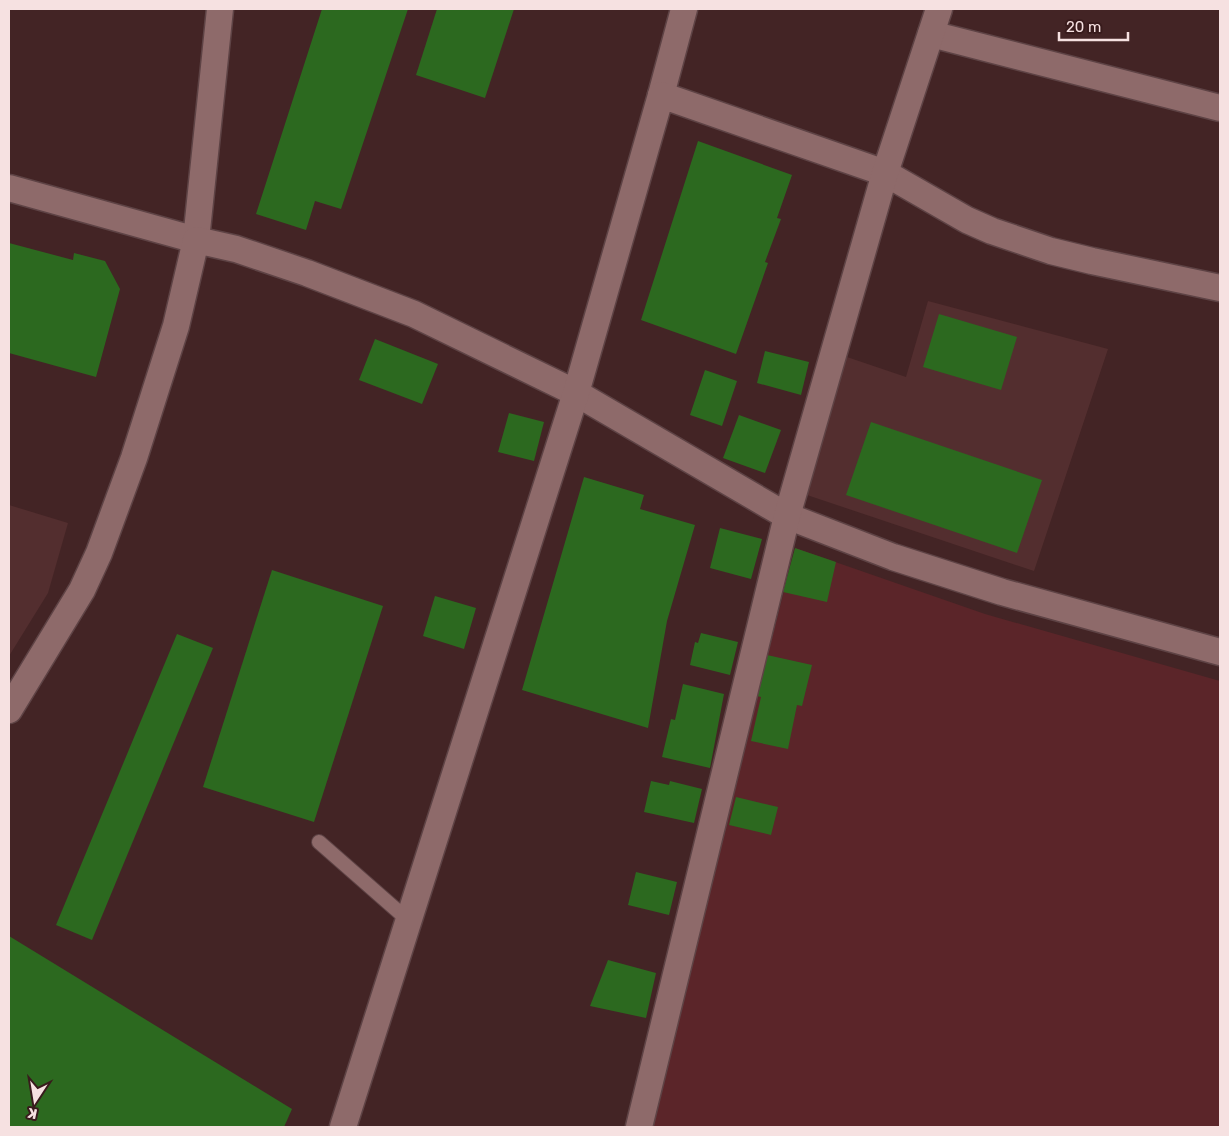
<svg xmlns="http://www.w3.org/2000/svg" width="1229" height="1136" font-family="Rubik,sans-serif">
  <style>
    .built { fill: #532e2f }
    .green { fill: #5b2529 }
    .building { fill: #2c691f }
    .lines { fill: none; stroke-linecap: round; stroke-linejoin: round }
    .service-casing { stroke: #5e4345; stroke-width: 16 }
    .minor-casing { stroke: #5e4345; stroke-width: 29 }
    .service { stroke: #8e6a6a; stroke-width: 14 }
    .minor { stroke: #8e6a6a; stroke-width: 26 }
  </style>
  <rect width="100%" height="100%" fill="#432425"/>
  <g class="built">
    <polygon points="928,301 1108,349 1034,571 801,493 844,356 906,377"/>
    <polygon points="9,505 68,523 48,593 9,656"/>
  </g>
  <polygon class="green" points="795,548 985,614 1220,681 1220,1127 647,1127"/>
  <g class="building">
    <polygon points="322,9 408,9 341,209 315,201 306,230 256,214"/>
    <polygon points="437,9 514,9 485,98 416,75"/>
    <polygon points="698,141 792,175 777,218 781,219 765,262 768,263 736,354 641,320"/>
    <polygon points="9,243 73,260 74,253 105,261 120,289 96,377 9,353"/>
    <polygon points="939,314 1017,337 1001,390 923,367"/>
    <polygon points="375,339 438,364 422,404 359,380"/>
    <polygon points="765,351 809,362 801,395 757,383"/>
    <polygon points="705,370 737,381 722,426 690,415"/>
    <polygon points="509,413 544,422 534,461 498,452"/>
    <polygon points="739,415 781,430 765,473 723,458"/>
    <polygon points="871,422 1042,480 1017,553 846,495"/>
    <polygon points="584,477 644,495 640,509 695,525 667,621 648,728 522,690"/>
    <polygon points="720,528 762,539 751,579 710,568"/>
    <polygon points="795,548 836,562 827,602 783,592"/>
    <polygon points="272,570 383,606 314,822 203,787"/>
    <polygon points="435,596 476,608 464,649 423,636"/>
    <polygon points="701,633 738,642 730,675 690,665 695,642 698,643"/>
    <polygon points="177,634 213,648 92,940 56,925"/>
    <polygon points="767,655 812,665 802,706 797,705 788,749 751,741 761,697 757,696"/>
    <polygon points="683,684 724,694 710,768 662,757 671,719 675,720"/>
    <polygon points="651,781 669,785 670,781 702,789 694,823 644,812"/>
    <polygon points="736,797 778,807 771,835 729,825"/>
    <polygon points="636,872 677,882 669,915 628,905"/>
    <polygon points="9,936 292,1109 284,1127 9,1127"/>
    <polygon points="608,960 656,973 646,1018 590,1006"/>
  </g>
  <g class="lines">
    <g class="service-casing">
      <polyline id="service" points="319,842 408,920"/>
    </g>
    <g class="minor-casing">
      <g id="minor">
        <polyline points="931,34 1220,108"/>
        <polyline points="661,95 684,9"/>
        <polyline points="9,188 196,240 220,9"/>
        <polyline points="9,710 82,590 99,553 134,458 176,326 196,240 236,249 307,273 414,314 576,393 787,516 893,557 1002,592 1220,652"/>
        <polyline points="343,1127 576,393 661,95 885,173 967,220 992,231 1051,251 1092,261 1220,288"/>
        <polyline points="639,1127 787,516 885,173 939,9"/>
      </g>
    </g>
    <use href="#service" class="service"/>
    <use href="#minor" class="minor"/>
  </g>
  <rect width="1229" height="1136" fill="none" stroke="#f6e1e1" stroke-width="20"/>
  <g transform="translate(35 1101) rotate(192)" stroke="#381b1c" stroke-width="4" paint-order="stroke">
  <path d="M0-4L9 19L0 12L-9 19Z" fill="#f6e1e1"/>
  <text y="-8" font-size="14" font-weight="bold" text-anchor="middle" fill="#f6e1e1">K</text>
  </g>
  <path d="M1059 32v8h69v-8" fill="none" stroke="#f6e1e1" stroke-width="2.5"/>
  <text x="1066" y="32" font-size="15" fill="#f6e1e1" stroke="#381b1c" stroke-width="4" paint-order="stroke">20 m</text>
</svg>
